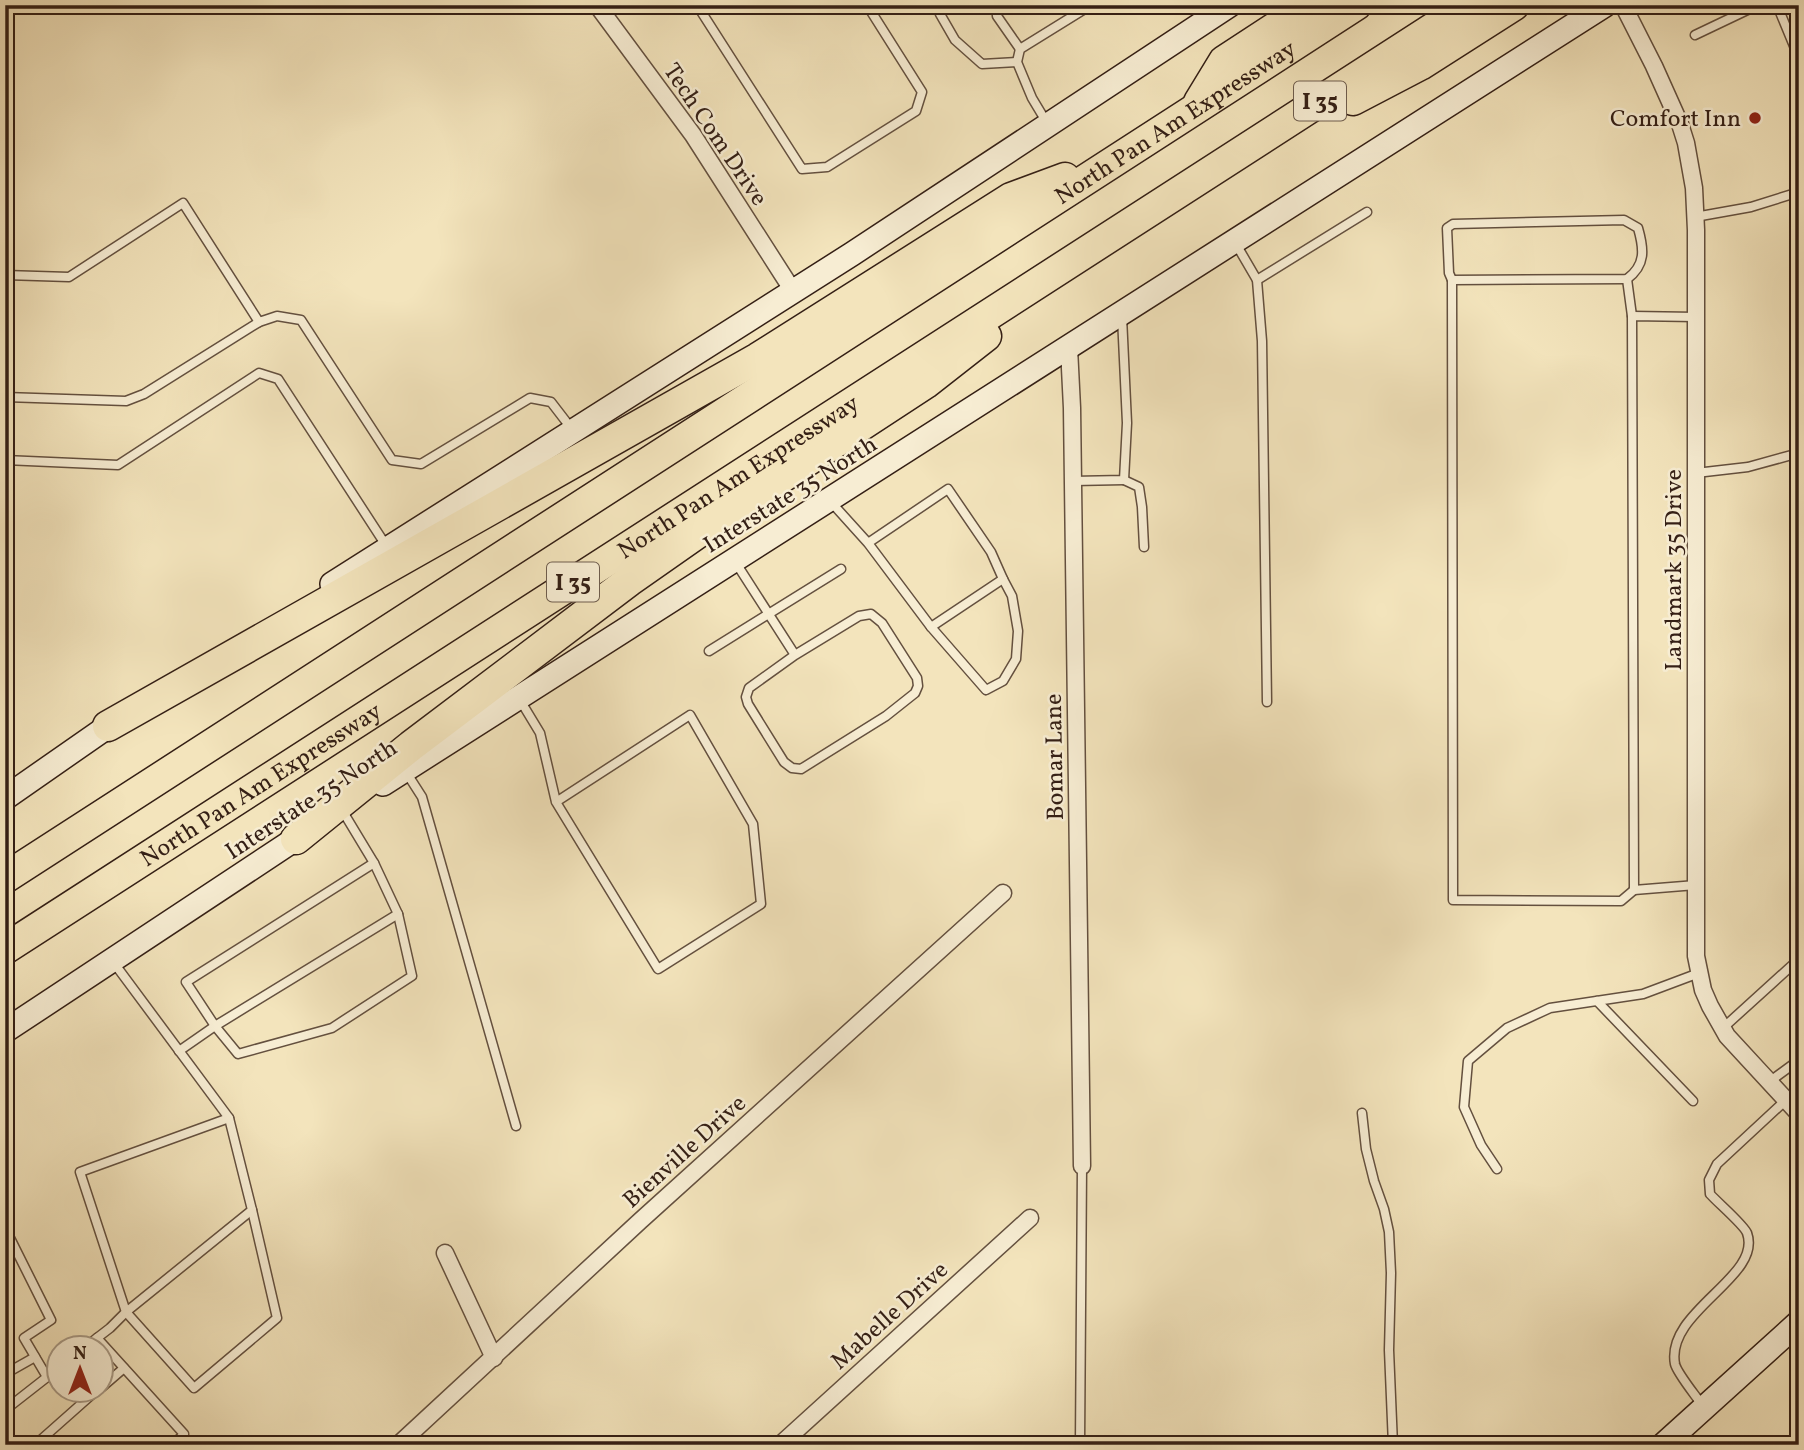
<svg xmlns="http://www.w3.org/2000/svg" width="1804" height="1450" font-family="Vollkorn,serif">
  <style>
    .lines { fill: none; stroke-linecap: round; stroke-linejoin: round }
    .service-casing { stroke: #64503f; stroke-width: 11 }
    .minor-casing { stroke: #64503f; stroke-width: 19 }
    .secondary-casing { stroke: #341f15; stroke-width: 26 }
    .motorway-casing { stroke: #341f15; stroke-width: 33 }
    .service { stroke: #f7edd3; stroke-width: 8 }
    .minor { stroke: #f7edd3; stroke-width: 16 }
    .secondary { stroke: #f7edd3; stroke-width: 23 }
    .motorway { stroke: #f3e4bc; stroke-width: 30 }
    .poi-dot { fill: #8f2418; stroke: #f7edd3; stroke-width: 2.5 }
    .labels { text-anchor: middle; stroke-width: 5; stroke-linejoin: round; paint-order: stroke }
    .shield { fill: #f7edd3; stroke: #6e5d4e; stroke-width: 2 }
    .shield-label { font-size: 23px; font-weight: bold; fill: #341f15 }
    .poi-label { font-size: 24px; fill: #341f15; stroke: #f7edd3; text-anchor: end }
    .street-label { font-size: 24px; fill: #341f15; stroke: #f7edd3 }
  </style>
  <rect width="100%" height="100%" fill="#f3e4bc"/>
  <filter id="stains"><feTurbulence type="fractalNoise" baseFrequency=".00286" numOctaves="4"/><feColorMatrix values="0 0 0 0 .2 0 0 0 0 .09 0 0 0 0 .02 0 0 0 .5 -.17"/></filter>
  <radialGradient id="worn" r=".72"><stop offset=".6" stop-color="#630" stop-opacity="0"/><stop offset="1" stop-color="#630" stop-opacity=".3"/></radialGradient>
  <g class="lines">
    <g class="service-casing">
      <g id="service">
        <polyline points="697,5 802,169 827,167 916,111 922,92 867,5"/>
        <polyline points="942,5 940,14 955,40 982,64 1017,62"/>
        <polyline points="996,5 997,16 1020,49"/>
        <polyline points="1777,5 1794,46 1799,61"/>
        <polyline points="1695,35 1758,5"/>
        <polyline points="1047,123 1032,98 1017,62 1020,49 1091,5"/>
        <polyline points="1695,217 1751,207 1799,192"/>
        <path d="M1624,220L1638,228C1644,249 1646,265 1627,279L1452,280L1449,273L1447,228L1453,224Z"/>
        <polyline points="1236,244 1257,280 1262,341 1267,702"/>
        <polyline points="5,275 69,277 183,203 259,322"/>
        <polyline points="1627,279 1632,316"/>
        <polyline points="1257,280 1367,212"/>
        <polyline points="1452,280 1453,900 1621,901 1634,890"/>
        <polyline points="1696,317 1632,316 1634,890 1696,885"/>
        <polyline points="5,397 126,401 144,394 259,322 277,316 301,320 392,460 421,464 530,398 551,402 571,428"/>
        <polyline points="5,460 118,465 259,373 278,379 387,547"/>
        <polyline points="1696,473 1748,467 1799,453"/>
        <polyline points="1124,480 1139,487 1142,507 1144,547"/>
        <polyline points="1073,481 1124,480 1127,423 1122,317"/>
        <polyline points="831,502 868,543 948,489 991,552 1003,579 931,627 868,543"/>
        <polyline points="736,563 795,655 859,616 871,614 882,623 917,678 918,686 915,693 886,716 801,769 792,768 784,762 748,704 746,697 749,688 795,655"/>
        <polyline points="931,627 986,690 1003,681 1016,659 1018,631 1012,596 1003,579"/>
        <polyline points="709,651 841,569"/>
        <polyline points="520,700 540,733 556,802 658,969 761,904 753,824 690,715 556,802"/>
        <polyline points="406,772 422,797 516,1126"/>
        <polyline points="374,863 186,982 215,1026 238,1054 332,1028 412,976 398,914"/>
        <polyline points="1597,1001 1693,1101"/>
        <polyline points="1723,1028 1799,959"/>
        <polyline points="179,1051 215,1026 398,914 374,863 342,810"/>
        <polyline points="1769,1082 1799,1060"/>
        <polyline points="1362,1113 1366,1149 1374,1181 1384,1209 1389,1232 1391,1273 1389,1350 1393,1445"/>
        <polyline points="229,1118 80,1172 126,1312 194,1388 277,1318 252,1210"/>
        <polyline points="1497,1169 1481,1145 1464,1107 1468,1061 1507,1028 1550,1008 1643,994 1699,973"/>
        <polyline points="5,1233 7,1232 51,1320 24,1338 47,1377"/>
        <polyline points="97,1338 184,1434 173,1445"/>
        <polyline points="84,1348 110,1328 126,1312 252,1210 229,1118 114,963"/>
        <polyline points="5,1374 35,1357"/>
        <polyline points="102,1387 124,1368"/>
        <path d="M1702,1405C1696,1396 1677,1373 1675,1364C1665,1311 1763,1277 1747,1233C1744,1225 1717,1202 1710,1194L1709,1180L1717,1164L1786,1100"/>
        <polyline points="5,1410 60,1367"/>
        <polyline points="35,1445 97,1390"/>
        <polyline points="1080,1445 1082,1166"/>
      </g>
    </g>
    <g class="minor-casing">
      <g id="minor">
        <polyline points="597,5 693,135 793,291"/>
        <polyline points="1623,5 1654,66 1680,124 1686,143 1694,188 1696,230 1696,956 1703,990 1710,1006 1727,1036 1799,1114"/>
        <polyline points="1069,348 1072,408 1082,1166"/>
        <polyline points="445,1253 494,1358"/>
        <polyline points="398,1445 640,1221 1003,893"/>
        <polyline points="780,1445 1030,1218"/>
      </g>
    </g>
    <g class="secondary-casing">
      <g id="secondary">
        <polyline points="332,584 852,254 1230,5"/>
        <polyline points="383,784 1605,5"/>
        <polyline points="5,798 120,718"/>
        <polyline points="5,1031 309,830"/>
        <polyline points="1663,1445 1799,1322"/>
      </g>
    </g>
    <g class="motorway-casing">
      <g id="motorway">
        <polyline points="1353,100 1420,65 1514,5"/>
        <polyline points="1199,102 1224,61 1310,5"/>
        <polyline points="108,726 758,358 1011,198 1065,178"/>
        <polyline points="296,839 411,746 629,581 709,525 926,383 986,336"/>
        <path id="s1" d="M5,878L1356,5"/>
        <path id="s2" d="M5,949L1469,5"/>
      </g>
    </g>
    <use href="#service" class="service"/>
    <use href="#minor" class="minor"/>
    <use href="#secondary" class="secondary"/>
    <use href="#motorway" class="motorway"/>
  </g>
  <circle class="poi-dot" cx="1755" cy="118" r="7"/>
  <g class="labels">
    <g class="shield">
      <rect x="1294" y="81.5" width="52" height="39" rx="5"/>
      <rect x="547" y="562.5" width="52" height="39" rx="5"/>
    </g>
    <g class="shield-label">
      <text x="1320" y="109">I 35</text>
      <text x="573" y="590">I 35</text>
    </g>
    <g class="poi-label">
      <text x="1741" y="126">Comfort Inn</text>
    </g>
    <g class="street-label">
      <text dy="8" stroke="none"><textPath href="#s1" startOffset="1393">North Pan Am Expressway</textPath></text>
      <text transform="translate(716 134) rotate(56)" y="8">Tech Com Drive</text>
      <text dy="8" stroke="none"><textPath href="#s2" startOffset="872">North Pan Am Expressway</textPath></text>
      <text transform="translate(790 494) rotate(-32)" y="8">Interstate 35 North</text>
      <text transform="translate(1673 570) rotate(-90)" y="8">Landmark 35 Drive</text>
      <text transform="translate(1054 757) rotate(-91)" y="8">Bomar Lane</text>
      <text dy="8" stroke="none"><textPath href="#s2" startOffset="304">North Pan Am Expressway</textPath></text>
      <text transform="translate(311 799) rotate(-33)" y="8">Interstate 35 North</text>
      <text transform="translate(684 1151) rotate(-42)" y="8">Bienville Drive</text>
      <text transform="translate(889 1315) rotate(-42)" y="8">Mabelle Drive</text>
    </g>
  </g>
  <rect width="1804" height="1450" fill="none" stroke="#f3e4bc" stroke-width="28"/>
  <rect x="7" y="7" width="1790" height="1436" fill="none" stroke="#341f15" stroke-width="3.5"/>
  <rect x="14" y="14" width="1776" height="1422" fill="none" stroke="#341f15" stroke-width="2"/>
  <g transform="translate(80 1369)"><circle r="33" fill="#f7edd3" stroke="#a99b87" stroke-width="2"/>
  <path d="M0-5L12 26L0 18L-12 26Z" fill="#8f2418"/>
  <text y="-10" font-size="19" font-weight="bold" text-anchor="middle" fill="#341f15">N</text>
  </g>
  <rect width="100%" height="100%" filter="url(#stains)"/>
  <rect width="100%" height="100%" fill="url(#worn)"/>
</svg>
